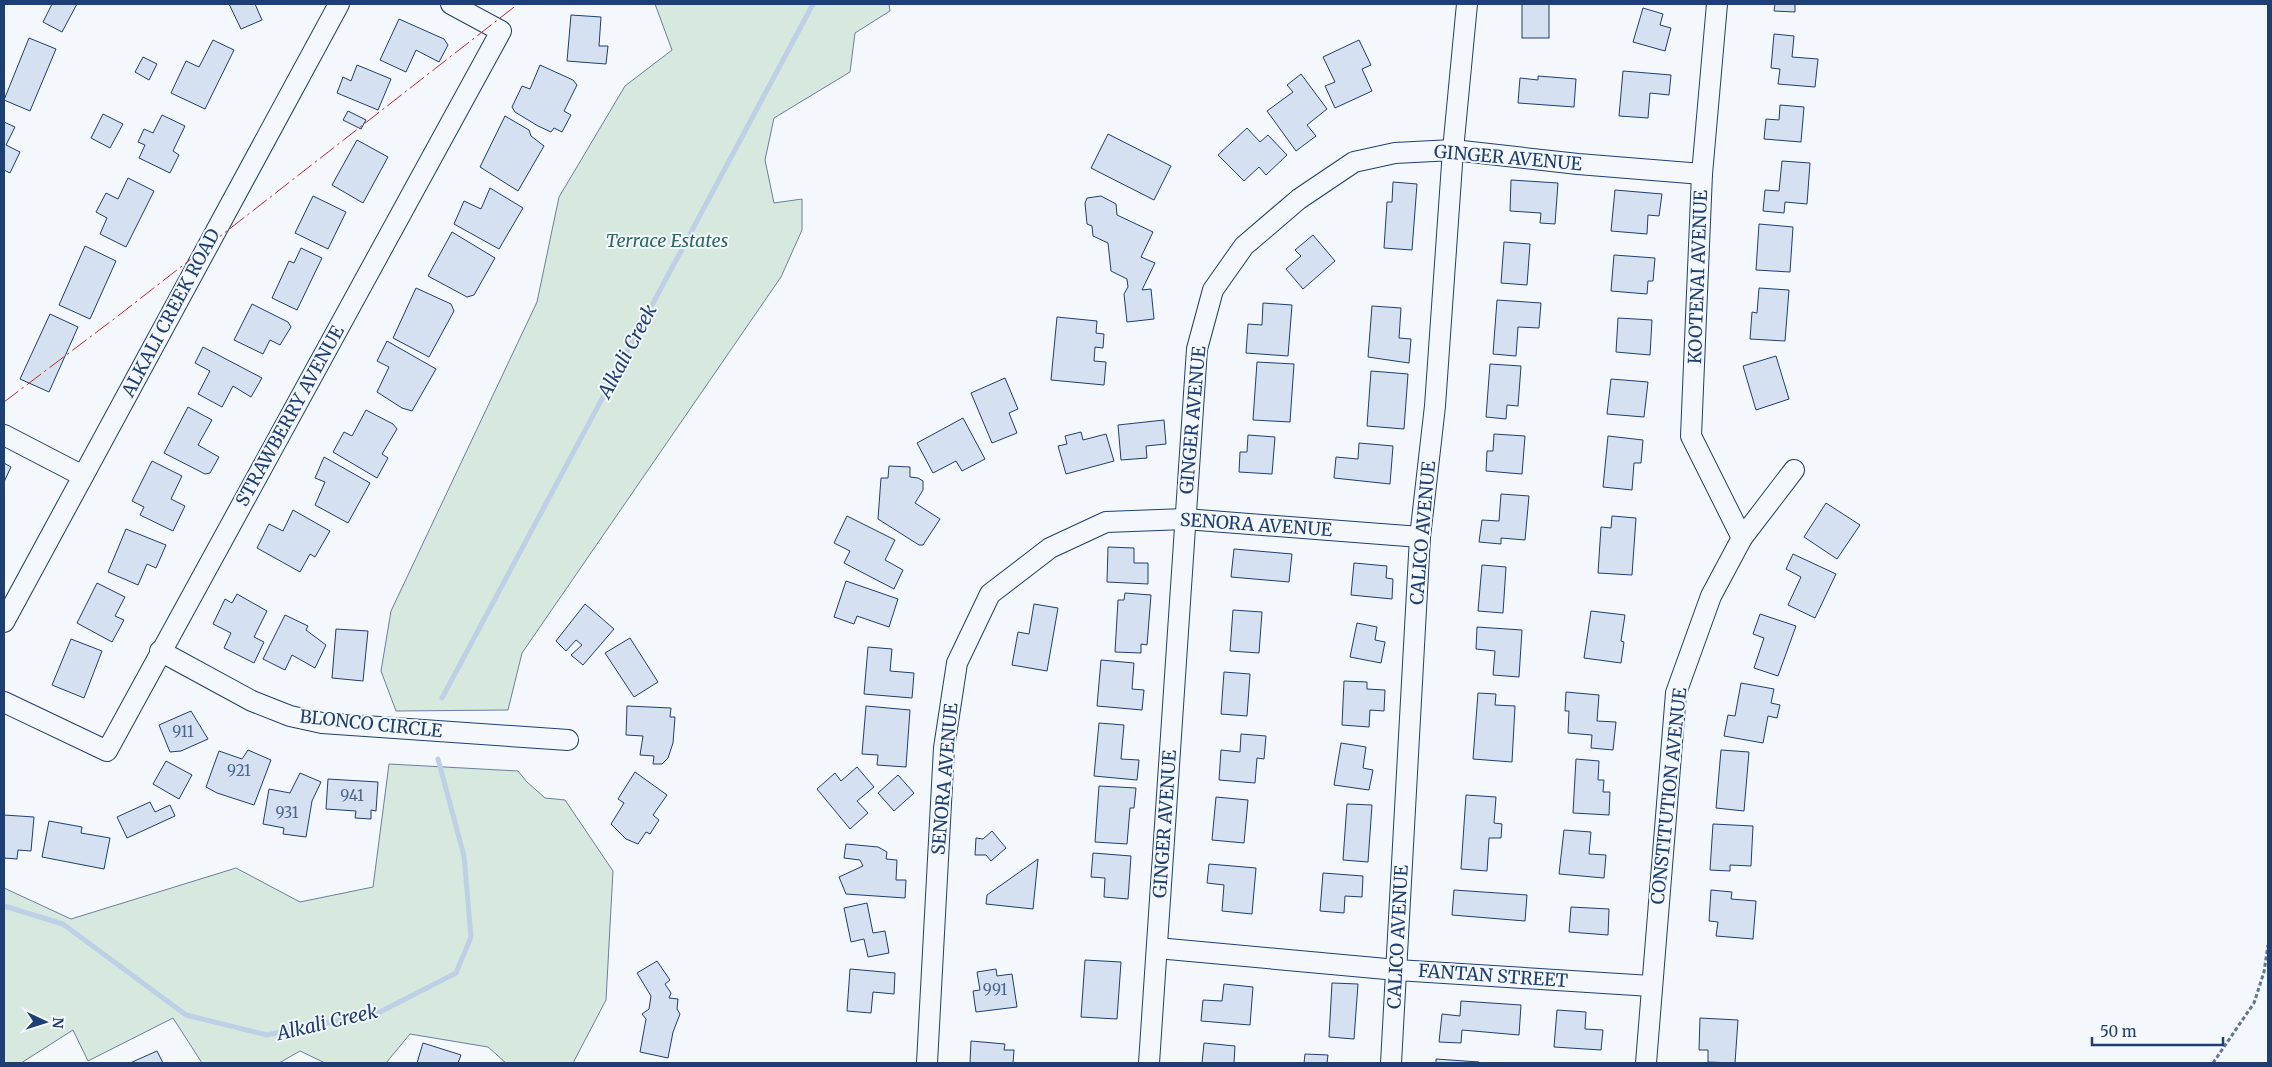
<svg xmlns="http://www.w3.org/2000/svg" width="2272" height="1067" font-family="Merriweather,serif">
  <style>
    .green { fill: #d7e8df; stroke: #687fa3 }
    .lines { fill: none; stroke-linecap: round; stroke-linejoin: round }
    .stream { stroke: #bed0e5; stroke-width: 5 }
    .building { fill: #d5e0f0; stroke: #1d3f73 }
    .minor-casing { stroke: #1d3f73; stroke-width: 22 }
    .path { stroke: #5e769c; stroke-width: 3; stroke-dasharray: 4 2.5; stroke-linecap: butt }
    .minor { stroke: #f4f7fb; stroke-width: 20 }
    .power { stroke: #c62828; stroke-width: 1; stroke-dasharray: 18 4 2.5 4; stroke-linecap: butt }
    .labels { text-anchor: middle; stroke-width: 4; stroke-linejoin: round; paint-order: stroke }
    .number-label { font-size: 15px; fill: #4b6792 }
    .street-label { font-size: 18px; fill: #1d3f73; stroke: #f4f7fb }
    .park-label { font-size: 18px; font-style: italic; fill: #2c6c60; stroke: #f4f7fb }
    .water-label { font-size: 19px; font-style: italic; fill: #1d3f73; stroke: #f4f7fb }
  </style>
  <rect width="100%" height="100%" fill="#f4f7fb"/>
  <g class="green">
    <polygon points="655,4 889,4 890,11 855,33 850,72 774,118 765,160 774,203 802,199 802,230 781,277 522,653 508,710 396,711 381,671 391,611 537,302 559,197 625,86 672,50"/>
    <polygon points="389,764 518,771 527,782 545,798 565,800 613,871 606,1000 573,1063 506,1063 488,1047 410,1034 386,1063 325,1063 300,1051 279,1063 202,1063 173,1018 88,1061 73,1030 21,1063 4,1063 4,888 71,919 236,868 300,902 373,887"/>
  </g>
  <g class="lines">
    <g class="stream">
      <polyline points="442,698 813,4"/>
      <polyline points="4,906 63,924 186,1015 267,1035 380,1012 456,973 471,937 464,856 438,759"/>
    </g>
  </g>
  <g class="building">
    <polygon points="52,4 77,4 62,32 43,22"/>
    <polygon points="229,4 255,4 262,20 241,29"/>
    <rect x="1522" y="4" width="27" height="34"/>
    <polygon points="1775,4 1795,4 1795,12 1774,11"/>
    <polygon points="1643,8 1663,14 1660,25 1671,28 1665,51 1633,42"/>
    <polygon points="571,15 601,17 599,46 608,46 606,64 567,61"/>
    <polygon points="399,19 444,39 448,45 439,62 416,50 406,72 380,60"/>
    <polygon points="1774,34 1794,36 1792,57 1818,59 1815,87 1778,84 1780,69 1771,68"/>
    <polygon points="29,38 56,49 30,111 4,100"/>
    <polygon points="213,40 234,50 205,109 171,93 186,61 199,67"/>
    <polygon points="1359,40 1371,65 1362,69 1372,91 1335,108 1325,86 1335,82 1323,57"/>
    <polygon points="143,57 157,64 149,80 135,72"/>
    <polygon points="357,65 391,79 378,110 337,93 343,77 351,81"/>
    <polygon points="540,65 573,80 577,85 564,111 571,115 562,132 554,128 551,132 538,126 515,112 512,107 522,86 530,89"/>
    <polygon points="1623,71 1671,75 1669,95 1650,93 1648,118 1619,116"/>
    <polygon points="1301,74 1327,109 1307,125 1316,136 1296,151 1267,111 1293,92 1287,85"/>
    <polygon points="1538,76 1576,79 1574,107 1518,103 1520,78 1538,80"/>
    <polygon points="1780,105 1804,107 1801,142 1764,139 1766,119 1779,120"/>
    <polygon points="348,111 366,120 361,129 343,120"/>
    <polygon points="103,114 123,124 110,148 91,138"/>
    <polygon points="162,115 185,126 173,151 179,155 170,173 139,158 145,145 138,142 144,129 153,133"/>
    <polygon points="505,116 529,130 531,136 544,146 518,191 480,167"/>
    <polygon points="4,122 15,127 6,145 20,152 10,173 4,170"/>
    <polygon points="1247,128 1260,142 1268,135 1287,155 1266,175 1259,167 1244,181 1218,155"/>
    <polygon points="1108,134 1171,166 1154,200 1091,168"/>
    <polygon points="357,140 388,157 363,203 332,185"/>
    <polygon points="1782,161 1810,163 1807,204 1785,202 1784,213 1763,211 1765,190 1779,191"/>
    <polygon points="128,178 154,191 126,247 100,234 107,218 96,212 106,193 118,199"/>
    <polygon points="1511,180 1558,183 1555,224 1540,223 1541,213 1510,211"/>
    <polygon points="1393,182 1417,184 1412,250 1384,248 1387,202 1392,202"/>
    <polygon points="490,188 523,208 499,249 454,224 464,201 481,209"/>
    <polygon points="1615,190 1662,194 1659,216 1648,215 1647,234 1611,231"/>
    <polygon points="313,196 346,212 328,249 295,233"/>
    <polygon points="1101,196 1116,204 1117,215 1153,232 1141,257 1155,263 1142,290 1151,289 1154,319 1127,322 1124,294 1128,287 1127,279 1111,271 1108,243 1093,236 1092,226 1087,224 1085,203 1087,198"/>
    <polygon points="1759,224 1793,227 1790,272 1756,270"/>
    <polygon points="452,232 495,258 474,295 467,297 428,276"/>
    <polygon points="1313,235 1335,261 1303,289 1286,269 1301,256 1295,250"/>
    <polygon points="1504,242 1530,244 1527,285 1501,283"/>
    <polygon points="85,246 116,261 90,319 59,305"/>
    <polygon points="301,248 322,258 297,310 272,298 289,261 294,263"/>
    <polygon points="1614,255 1655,258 1653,281 1648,281 1647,294 1611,291"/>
    <polygon points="416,288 451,304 454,311 429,357 393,338"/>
    <polygon points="1759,288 1789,290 1785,341 1750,339 1752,312 1757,313"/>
    <polygon points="1497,300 1541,303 1539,328 1518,327 1516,356 1493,354"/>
    <polygon points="1263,303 1292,305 1288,356 1246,353 1248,324 1262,325"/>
    <polygon points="252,304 288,322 291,327 280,345 270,340 263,354 234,340"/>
    <polygon points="1372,306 1401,308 1399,338 1411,339 1409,363 1368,357"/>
    <polygon points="50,314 78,327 49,392 20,379"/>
    <polygon points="1057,317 1097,321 1096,333 1104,334 1103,348 1095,347 1094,361 1106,362 1104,385 1051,380"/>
    <polygon points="1618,318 1652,320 1650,355 1616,352"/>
    <polygon points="387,341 436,369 412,411 402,408 377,392 389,367 377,361"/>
    <polygon points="203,347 262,378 251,397 233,386 222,407 198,394 210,371 195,363"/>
    <polygon points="1776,356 1789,399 1756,410 1743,366"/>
    <polygon points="1257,362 1294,364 1290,422 1253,420"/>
    <polygon points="1490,364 1521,366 1518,406 1507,405 1506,419 1486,417"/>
    <polygon points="1371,371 1408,374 1404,429 1367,426"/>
    <polygon points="1005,378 1018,409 1009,413 1017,433 992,443 971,393"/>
    <polygon points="1611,379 1648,382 1644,417 1607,414"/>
    <polygon points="188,407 212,420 198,445 219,457 210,473 205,474 164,453"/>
    <polygon points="366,410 393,424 397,429 382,454 388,458 377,478 333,452 344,432 352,436"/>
    <polygon points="963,418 985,459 962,471 956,461 933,473 917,443"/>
    <polygon points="1164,420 1166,444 1146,446 1147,458 1121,460 1118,425"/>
    <polygon points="1081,432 1083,440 1106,434 1114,461 1066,474 1058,446 1067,444 1065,436"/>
    <polygon points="1494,434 1525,436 1522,474 1486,471 1487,451 1493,451"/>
    <polygon points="1248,435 1275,437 1272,474 1239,472 1240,452 1247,452"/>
    <polygon points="1608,436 1643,440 1641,463 1634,463 1632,490 1603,487"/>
    <polygon points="1359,443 1393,446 1390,484 1334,478 1336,457 1358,459"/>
    <polygon points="324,457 370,483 348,523 315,505 325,482 315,478"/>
    <polygon points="152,461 182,476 171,499 185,506 173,531 140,515 144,507 132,501"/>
    <polygon points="4,463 11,467 4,482"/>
    <polygon points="889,466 910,467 910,477 918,478 923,481 923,490 915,503 940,519 923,545 919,545 878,519 881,478 888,478"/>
    <polygon points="1501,494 1529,496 1525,540 1501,538 1501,544 1479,542 1482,520 1499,521"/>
    <polygon points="1826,503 1860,525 1837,559 1804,537"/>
    <polygon points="293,510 330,531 315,557 310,554 300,572 257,548 269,524 283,531"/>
    <polygon points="847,516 895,540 885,560 903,570 894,589 844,563 850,551 834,543"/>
    <polygon points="1612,516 1636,518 1632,575 1598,573 1601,527 1611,528"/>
    <polygon points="126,529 166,545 156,568 147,564 138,585 108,572"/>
    <polygon points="1108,547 1134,548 1134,563 1148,563 1148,584 1107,582"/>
    <polygon points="1234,549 1292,554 1289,582 1231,577"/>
    <polygon points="1793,554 1836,574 1815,618 1788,605 1801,577 1786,569"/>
    <polygon points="1354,563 1387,566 1386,578 1393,579 1392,599 1351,595"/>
    <polygon points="1482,565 1506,567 1503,613 1478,611"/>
    <polygon points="846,581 898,599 889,627 857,616 854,624 834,617"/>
    <polygon points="97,583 125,597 115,616 124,620 112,642 77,623"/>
    <polygon points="1125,593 1151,595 1147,645 1141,644 1141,653 1115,652 1118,600 1124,600"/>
    <polygon points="237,594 267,611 254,637 264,642 254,663 224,648 231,633 213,624 225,599 232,603"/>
    <polygon points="585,604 614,629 583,665 571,655 582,645 576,640 566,651 556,641"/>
    <polygon points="1034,604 1058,608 1047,671 1012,665 1018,632 1029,634"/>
    <polygon points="1233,610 1262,612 1259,653 1230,651"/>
    <polygon points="1591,611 1625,615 1621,641 1624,642 1621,663 1584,658"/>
    <polygon points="1760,614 1796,626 1778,676 1754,668 1764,638 1753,634"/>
    <polygon points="285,615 308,626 306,630 326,645 315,668 292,655 285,670 263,659"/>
    <polygon points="1357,623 1377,627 1375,640 1385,642 1381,663 1350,657"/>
    <polygon points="1477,627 1522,630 1519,677 1493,675 1495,651 1476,649"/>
    <polygon points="336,629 368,631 363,681 332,678"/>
    <polygon points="630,638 658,682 634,697 605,653"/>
    <polygon points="71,639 102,651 84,698 52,685"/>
    <polygon points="868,647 892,649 890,671 914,673 912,698 864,694"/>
    <polygon points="1101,660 1134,663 1132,689 1144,690 1142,710 1097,706"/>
    <polygon points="1224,672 1250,674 1247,716 1221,714"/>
    <polygon points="1344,681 1367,682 1367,689 1385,690 1384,711 1370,710 1369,727 1342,725"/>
    <polygon points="1741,683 1774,689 1771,703 1780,705 1777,718 1768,716 1763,743 1724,736 1728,715 1735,716"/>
    <polygon points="1566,692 1599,695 1597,721 1616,722 1613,750 1591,748 1592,735 1568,733 1569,711 1565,711"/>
    <polygon points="1478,693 1496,694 1495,705 1515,706 1512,762 1473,759"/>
    <polygon points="627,706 671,708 670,717 675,717 673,743 668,758 662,764 653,764 654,756 640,755 643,736 626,735"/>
    <polygon points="866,706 910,710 906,767 877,765 878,755 862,754"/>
    <polygon points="191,711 208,739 181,751 170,752 159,725"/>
    <polygon points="1099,723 1124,725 1121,759 1139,760 1137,780 1094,776"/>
    <polygon points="1241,734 1266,736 1264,759 1257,758 1255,783 1219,780 1221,750 1240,752"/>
    <polygon points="1341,743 1366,747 1363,768 1373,770 1369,790 1334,785"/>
    <polygon points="248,750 271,760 254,805 217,793 206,787 219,751 242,759"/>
    <polygon points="1721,750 1749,752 1744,811 1716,808"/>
    <polygon points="1576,759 1599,761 1598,780 1604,780 1603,792 1610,792 1609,815 1573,813"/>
    <polygon points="166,761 192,775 179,799 153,784"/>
    <polygon points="857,767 874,787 857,801 868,813 850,829 817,789 835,773 841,781"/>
    <polygon points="635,772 667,795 653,815 659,820 650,834 646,832 638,844 626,839 611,824 624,803 618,799"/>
    <polygon points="300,773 321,782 312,801 306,837 283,834 284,828 263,824 269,789 290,793"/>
    <polygon points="898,775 914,793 894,811 878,793"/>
    <polygon points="328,779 378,782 376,811 371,810 371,819 355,818 356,811 326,809"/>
    <polygon points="1099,786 1136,788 1134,808 1130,808 1127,844 1095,842"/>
    <polygon points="1466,795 1496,797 1494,823 1502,824 1501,838 1489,838 1487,871 1461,869"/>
    <polygon points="1216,797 1248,800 1244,843 1212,840"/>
    <polygon points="150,802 155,812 170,805 175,816 127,838 117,817"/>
    <polygon points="1347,804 1372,805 1368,862 1343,860"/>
    <polygon points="4,815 34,817 31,851 18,850 17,859 4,858"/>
    <polygon points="49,821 82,827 81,833 110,838 104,869 42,857"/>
    <polygon points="1713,824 1753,826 1751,866 1730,865 1730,871 1710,870"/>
    <polygon points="1564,830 1591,832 1589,854 1606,855 1604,878 1559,874"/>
    <polygon points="992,831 1006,848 991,861 986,855 975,855 976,838 983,839"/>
    <polygon points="846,844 878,847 887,852 886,859 897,860 896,880 906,880 905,898 846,894 839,877 863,866 860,860 844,858"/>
    <polygon points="1093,853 1131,856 1128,899 1104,897 1105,878 1091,877"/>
    <polygon points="1038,859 1033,909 986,904 987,895"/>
    <polygon points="1209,864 1256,868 1252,914 1222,911 1224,885 1207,883"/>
    <polygon points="1323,873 1363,876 1362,897 1345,896 1344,913 1320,911"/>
    <polygon points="1454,890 1527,895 1525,921 1452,915"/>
    <polygon points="1711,890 1732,892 1731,899 1756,901 1753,939 1716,936 1718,922 1709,921"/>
    <polygon points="867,903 873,933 885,931 889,953 868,957 864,939 851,942 844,908"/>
    <polygon points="1571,907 1609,909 1608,935 1569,932"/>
    <polygon points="1085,960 1121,962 1117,1019 1081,1017"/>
    <polygon points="657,961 670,980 665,984 671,993 669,998 678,999 677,1009 680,1014 673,1032 668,1058 640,1052 646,1019 642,1014 649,1009 651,996 637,973"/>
    <polygon points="850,969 895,973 894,994 873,992 871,1013 847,1011"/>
    <polygon points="996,969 997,976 1012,974 1017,1007 976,1012 973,991 980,990 977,972"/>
    <polygon points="1332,983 1358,984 1354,1039 1329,1037"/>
    <polygon points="1224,984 1253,987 1250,1025 1201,1021 1203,1000 1222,1001"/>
    <polygon points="1461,1001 1521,1005 1519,1035 1462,1030 1461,1043 1439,1042 1442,1014 1460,1016"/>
    <polygon points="1557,1010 1586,1012 1585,1029 1603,1030 1601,1050 1554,1047"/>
    <polygon points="1700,1018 1738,1020 1735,1063 1708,1062 1708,1050 1699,1050"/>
    <polygon points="971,1041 1005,1044 1004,1050 1014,1050 1013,1063 970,1063"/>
    <polygon points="423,1043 461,1055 458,1063 417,1063"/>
    <polygon points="1204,1043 1235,1046 1234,1063 1202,1063"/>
    <polygon points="157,1051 163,1063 130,1063"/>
    <polygon points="1305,1054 1328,1055 1327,1063 1304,1063"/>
    <polygon points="1436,1059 1479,1062 1479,1063 1436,1063"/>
  </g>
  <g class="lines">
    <g class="minor-casing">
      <g id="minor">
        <polyline points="1717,4 1702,174 1691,436 1742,538"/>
        <polyline points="4,435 83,476"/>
        <polyline points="4,622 339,4"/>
        <polyline points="160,651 252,701 290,716 322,723 568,740"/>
        <polyline points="4,702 107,751 501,31 451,4"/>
        <polyline points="1157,948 1397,970 1651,986"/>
        <polyline points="927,1063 944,748 957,663 990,594 1050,548 1106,522 1185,519 1420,537"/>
        <polyline points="1149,1063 1197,349 1213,290 1244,246 1299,199 1354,162 1395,153 1453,150 1578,164 1702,174"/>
        <polyline points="1391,1063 1420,537 1435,406 1453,150 1467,4"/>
        <polyline points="1646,1063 1676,693 1711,596 1742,538 1794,470"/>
      </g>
    </g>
    <polyline class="path" points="2213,1063 2254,1003 2264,972 2268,945"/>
    <use href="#minor" class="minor"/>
    <polyline class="power" points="4,402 114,319 518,4"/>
  </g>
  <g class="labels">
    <g class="number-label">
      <text x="183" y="737">911</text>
      <text x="239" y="776">921</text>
      <text x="352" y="801">941</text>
      <text x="287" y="818">931</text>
      <text x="995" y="995">991</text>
    </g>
    <g class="street-label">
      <text transform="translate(1508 158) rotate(5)" y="6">GINGER AVENUE</text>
      <text transform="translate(1698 277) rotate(-88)" y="6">KOOTENAI AVENUE</text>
      <text transform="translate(171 313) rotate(-62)" y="6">ALKALI CREEK ROAD</text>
      <text transform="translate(290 416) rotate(-61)" y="6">STRAWBERRY AVENUE</text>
      <text transform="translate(1193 420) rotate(-85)" y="6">GINGER AVENUE</text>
      <text transform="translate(1256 525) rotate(4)" y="6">SENORA AVENUE</text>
      <text transform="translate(1423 533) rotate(-85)" y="6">CALICO AVENUE</text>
      <text transform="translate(371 724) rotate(6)" y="6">BLONCO CIRCLE</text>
      <text transform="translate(945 779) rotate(-85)" y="6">SENORA AVENUE</text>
      <text transform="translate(1669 796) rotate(-84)" y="6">CONSTITUTION AVENUE</text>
      <text transform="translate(1165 824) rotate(-86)" y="6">GINGER AVENUE</text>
      <text transform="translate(1398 937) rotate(-87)" y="6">CALICO AVENUE</text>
      <text transform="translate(1493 976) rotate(4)" y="6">FANTAN STREET</text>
    </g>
    <g class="park-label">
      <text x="667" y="247">Terrace Estates</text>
    </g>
    <g class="water-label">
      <text transform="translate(627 351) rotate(-62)" y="7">Alkali Creek</text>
      <text transform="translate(327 1022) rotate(-13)" y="7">Alkali Creek</text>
    </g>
  </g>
  <rect width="2272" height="1067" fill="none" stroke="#1d3f73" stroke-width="10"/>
  <g transform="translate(45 1022) rotate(94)" stroke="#f4f7fb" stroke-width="4" paint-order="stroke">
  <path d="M0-4L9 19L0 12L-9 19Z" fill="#1d3f73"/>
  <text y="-8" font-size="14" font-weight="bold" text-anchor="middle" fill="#1d3f73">N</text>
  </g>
  <path d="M2092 1037v8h131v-8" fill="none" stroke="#1d3f73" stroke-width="2.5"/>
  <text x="2100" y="1037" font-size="15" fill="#1d3f73" stroke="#f4f7fb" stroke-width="4" paint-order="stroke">50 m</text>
</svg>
